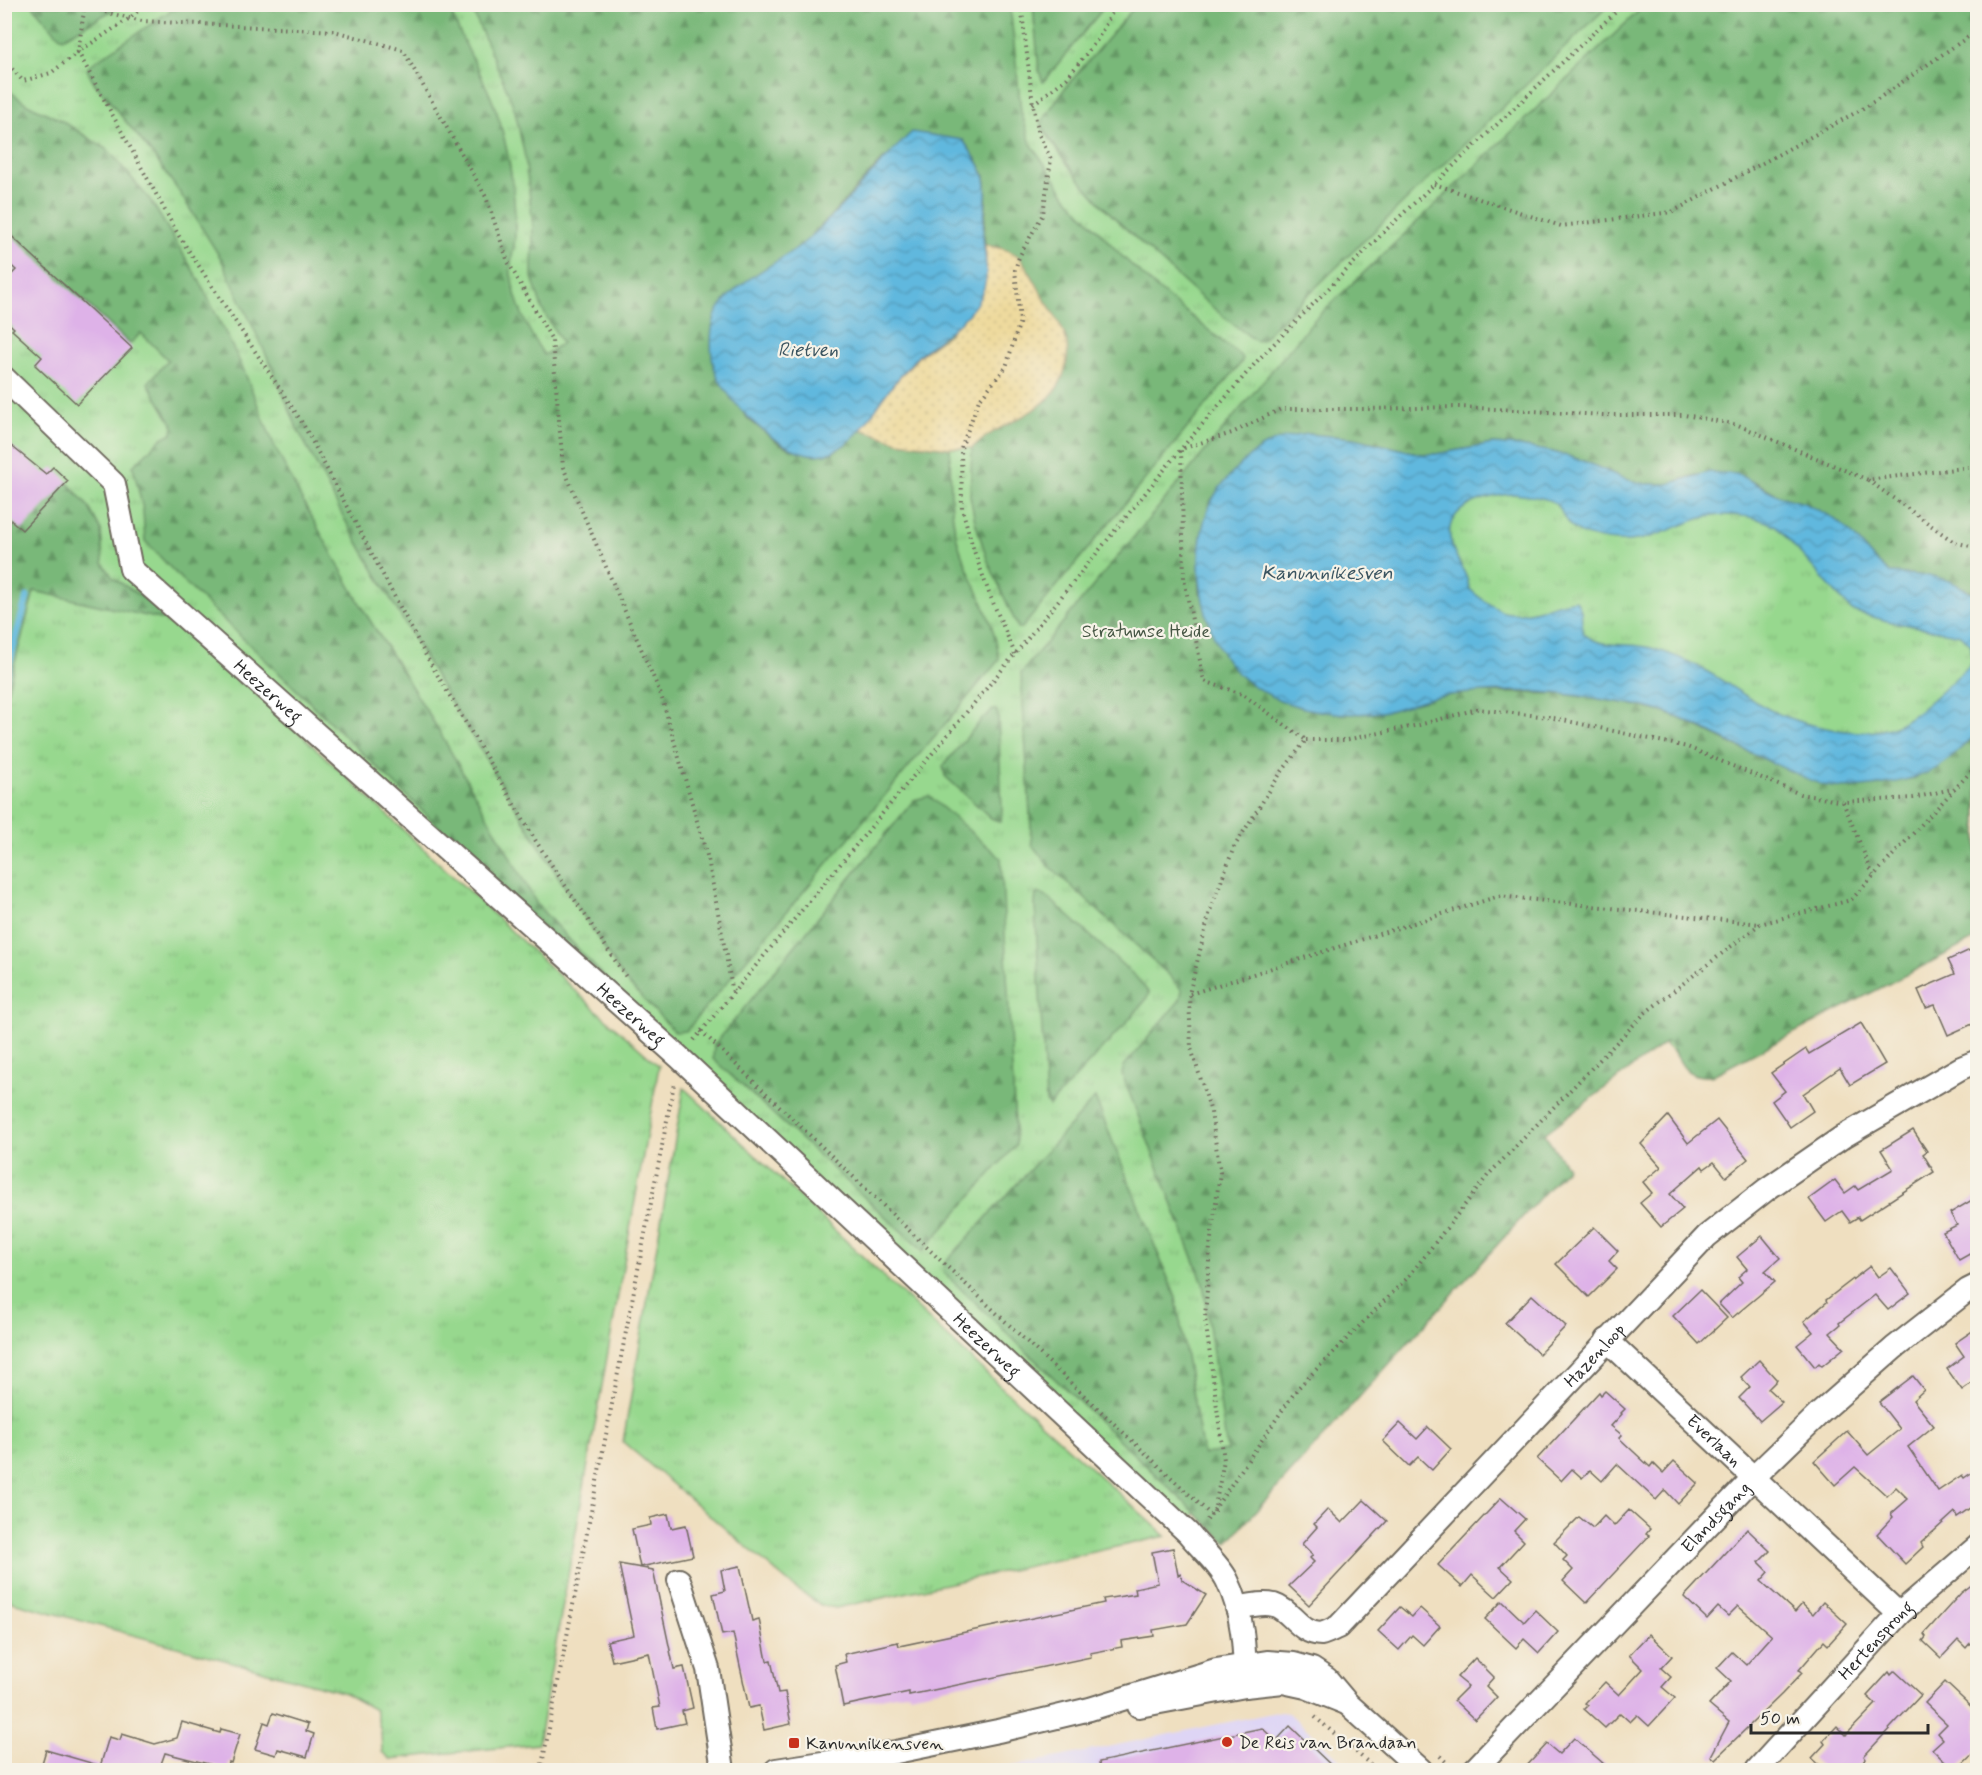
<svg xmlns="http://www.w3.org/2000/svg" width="1982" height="1775" font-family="Mynerve,sans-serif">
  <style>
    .built { fill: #ded5f5 }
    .grass { fill: url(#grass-tufts); stroke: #61825c; stroke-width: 1.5 }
    .forest { fill: url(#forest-firs); stroke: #527252; stroke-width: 1.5 }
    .sand { fill: url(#sand-dots); stroke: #8c8264; stroke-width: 1.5 }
    .water { fill: url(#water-waves); stroke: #467284; stroke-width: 1.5; fill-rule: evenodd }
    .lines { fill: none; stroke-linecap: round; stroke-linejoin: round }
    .stream { stroke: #61b8de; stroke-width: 7 }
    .building { fill: #deb2e8 }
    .minor-casing { stroke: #706a5f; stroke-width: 26 }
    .path { stroke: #706a5f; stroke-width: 4; stroke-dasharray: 1.5 4.5; stroke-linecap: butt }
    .minor { stroke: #fff; stroke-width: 22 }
    .poi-dot { fill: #c8321e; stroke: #f7f3e8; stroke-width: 2 }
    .labels { text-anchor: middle; stroke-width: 4.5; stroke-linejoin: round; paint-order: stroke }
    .park-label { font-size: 18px; fill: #465644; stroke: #f7f3e8 }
    .street-label { font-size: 18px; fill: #2b2b2b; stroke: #f7f3e8 }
    .poi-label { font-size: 18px; fill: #2b2b2b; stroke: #f7f3e8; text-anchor: start }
    .water-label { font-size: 20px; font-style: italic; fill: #3b5561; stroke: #f7f3e8 }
  </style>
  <defs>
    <pattern id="grass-tufts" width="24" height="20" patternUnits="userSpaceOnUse" patternTransform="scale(1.5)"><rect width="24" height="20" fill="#97d88e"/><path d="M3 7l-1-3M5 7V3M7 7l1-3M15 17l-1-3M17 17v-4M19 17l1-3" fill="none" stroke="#82ba7b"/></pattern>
    <pattern id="forest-firs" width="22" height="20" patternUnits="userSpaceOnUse" patternTransform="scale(1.5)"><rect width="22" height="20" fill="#79b879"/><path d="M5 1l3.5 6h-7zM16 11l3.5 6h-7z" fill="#639663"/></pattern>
    <pattern id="sand-dots" width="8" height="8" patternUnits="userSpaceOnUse" patternTransform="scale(1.5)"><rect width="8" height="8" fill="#eeda9e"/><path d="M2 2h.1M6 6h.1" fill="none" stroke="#cb8" stroke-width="1.8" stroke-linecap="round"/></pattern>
    <pattern id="water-waves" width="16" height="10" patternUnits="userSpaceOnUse" patternTransform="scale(1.5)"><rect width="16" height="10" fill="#61b8de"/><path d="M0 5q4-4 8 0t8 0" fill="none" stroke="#5096b4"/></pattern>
  </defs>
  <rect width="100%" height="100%" fill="#f7f3e8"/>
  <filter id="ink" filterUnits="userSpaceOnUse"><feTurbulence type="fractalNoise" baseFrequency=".0167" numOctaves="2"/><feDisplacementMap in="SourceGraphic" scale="12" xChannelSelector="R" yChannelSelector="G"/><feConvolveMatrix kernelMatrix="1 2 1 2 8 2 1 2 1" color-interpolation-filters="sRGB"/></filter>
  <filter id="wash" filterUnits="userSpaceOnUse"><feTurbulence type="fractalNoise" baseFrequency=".008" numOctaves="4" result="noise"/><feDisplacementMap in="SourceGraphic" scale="24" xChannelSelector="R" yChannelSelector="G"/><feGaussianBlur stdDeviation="1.35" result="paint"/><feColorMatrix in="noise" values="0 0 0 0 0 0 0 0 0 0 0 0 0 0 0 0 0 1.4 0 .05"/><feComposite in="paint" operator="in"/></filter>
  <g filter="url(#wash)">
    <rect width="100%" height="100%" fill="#efdfc0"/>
    <polygon class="built" points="1282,1711 1290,1714 1352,1770 995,1770"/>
    <g class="grass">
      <polygon points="5,5 1977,5 1977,909 1680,1059 1646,1026 1542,1119 1543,1170 1510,1232 1186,1522 201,623 155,618 183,624 597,1011 659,1066 538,1744 390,1759 382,1752 381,1732 375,1710 345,1693 5,1600 4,700 31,601 5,673"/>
      <polygon points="684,1088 988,1375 1166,1536 836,1608 821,1605 795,1588 623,1442"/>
    </g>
    <g class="forest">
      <path d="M1137,4H1609V5L1261,340L1256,341C1223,318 1194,292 1164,264C1116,221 1075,182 1042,126V121L1065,88Z"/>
      <polygon points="32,5 122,5 63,38 59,36"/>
      <path d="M179,5H448C463,46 489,83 501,126C510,160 516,199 515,235C515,248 509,262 511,275C516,305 527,330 544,355L562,343L542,309L532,277L533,227L530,199L525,157L515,111L508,92L470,5H1010L1021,111L1031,144L1067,197L1122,256L1154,286L1243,358L1241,363L1052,592L1022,628H1018L987,559L975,521L970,496L972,448L982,438L1048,400L1001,248L985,245C982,223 990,199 985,177C982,165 970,151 963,140L883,159L808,240L784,258L743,284L717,312L714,322L716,371L720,381L748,419L777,442L788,448L812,455L832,453L850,440L861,429L898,442L950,448C951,480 949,515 959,546C971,584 996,620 999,660L686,1031L675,1032L624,979L556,873L437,679L345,520L297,428L271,365L220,257L180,193L153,155L92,80L87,69L90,65Z"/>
      <polygon points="1033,5 1106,5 1043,82 1039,71"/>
      <path d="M1645,5H1977V595L1950,581L1932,576L1890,573L1872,557L1851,533L1804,503L1782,497L1754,481L1695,475L1668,484H1645L1625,479L1581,460L1553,452L1520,446L1493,444L1436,454H1421L1354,438L1308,434L1208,511L1201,537L1199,557L1200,593L1389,711L1437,696L1476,692L1562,694L1630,704L1663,712L1681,719L1740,748L1809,779L1833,787L1874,785L1915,778L1939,766L1977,734V938L1711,1076C1684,1078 1681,1064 1670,1043L1666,1042L1544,1134L1567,1167L1565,1170L1227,1543L943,1272L944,1264L1095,1098L1176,1298L1203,1454L1227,1451L1203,1283L1122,1074L1124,1066L1180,1000L1182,990L1170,976L1048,865L1032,845L1021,673L1313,321Z"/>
      <polygon points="4,87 27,104 61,120 109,151 151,201 199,280 242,366 274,445 301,498 366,614 438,729 538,906 679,1057 182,580 145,541 143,510 133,466 162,438 172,433 173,425 148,383 168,360 141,333 130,344 5,227"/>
      <polygon points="66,481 88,506 101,530 103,563 113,578 183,624 34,591 5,700 5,523 10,527 19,525"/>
      <polygon points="993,710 996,710 998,715 1002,810 1001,822 991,818 945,776 943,766 982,719"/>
      <polygon points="929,796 1001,858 1016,1145 923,1251 713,1059 714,1045 914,800"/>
      <polygon points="1036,894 1041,894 1051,900 1136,977 1149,993 1145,1001 1126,1023 1049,1106 1046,1102 1035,904"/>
    </g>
    <path class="sand" d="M985,245C995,247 1010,249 1019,257C1027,265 1039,289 1045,300C1062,326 1075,343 1063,376C1048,416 1000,420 972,448H950L898,442L861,429L883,396L919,356L950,333L986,259Z"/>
    <g class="water">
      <path d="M912,132L963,140C970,151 980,163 984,175C989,191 984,212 983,229C982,245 988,262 986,279C981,315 943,334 919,355C910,363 903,374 895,382C876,405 861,440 832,452C792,469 727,405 715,370C710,354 709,328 717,312C734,280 781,263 808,239C845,206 875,166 912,132Z"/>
      <path d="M1308,434L1354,438L1421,454H1436L1493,444L1520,446L1553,452L1581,460L1625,479L1645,484H1668L1709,472L1737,474L1782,497L1804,503L1832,517L1851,533L1872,557L1890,573L1932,576L1950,581L1977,595V734C1965,744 1953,756 1940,766C1919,781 1861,790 1834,787C1819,786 1802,776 1788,770C1751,754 1716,734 1679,718C1654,707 1626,703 1599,699C1548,690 1493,689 1441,696C1423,698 1406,707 1388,711C1353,717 1313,714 1280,700C1262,692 1244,682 1231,666C1197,622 1186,538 1218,490C1223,483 1230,476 1236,469C1245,460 1254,451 1266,445C1279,438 1293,436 1308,434ZM1515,494C1526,496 1541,496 1551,501C1559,504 1562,515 1567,522C1576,536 1602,540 1617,541C1644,543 1667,531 1692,521C1718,512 1751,513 1776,526L1852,611L1887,621L1961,635L1971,645L1972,660L1968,667C1946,686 1923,711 1897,725C1863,742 1793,724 1761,705C1736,691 1714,673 1687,661C1673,655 1654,647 1639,646C1619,643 1599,648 1583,633L1581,610L1576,600C1552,602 1530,618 1504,612C1497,610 1475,595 1470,589C1468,586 1468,580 1466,576C1459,561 1445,540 1451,524C1459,501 1495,495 1515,494Z"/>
    </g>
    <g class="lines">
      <polyline class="stream" points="4,682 27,597"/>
    </g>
    <g id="blocks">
      <g class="building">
        <polygon points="4,229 132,348 77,404 35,365 42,357 12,330 14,328 4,319 4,282 16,270 4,259"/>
        <polygon points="4,440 46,474 53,467 68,481 22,530 4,514"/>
        <polygon points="1970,950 1972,955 1977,953 1977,1022 1948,1035 1935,1005 1926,1008 1918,990 1955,974 1948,960"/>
        <polygon points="1861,1023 1885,1064 1850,1085 1840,1068 1803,1094 1813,1111 1790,1127 1772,1101 1785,1091 1771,1073 1806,1049 1809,1054"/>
        <polygon points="1668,1116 1688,1143 1717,1120 1748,1159 1726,1177 1714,1162 1704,1169 1702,1166 1670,1194 1683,1209 1661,1227 1640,1203 1652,1193 1643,1182 1661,1167 1641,1144"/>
        <polygon points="1913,1130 1927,1151 1923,1154 1934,1172 1860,1220 1858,1217 1850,1222 1842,1211 1826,1222 1809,1199 1835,1180 1845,1193 1855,1186 1858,1190 1893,1169 1881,1150"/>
        <polygon points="1977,1197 1977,1260 1973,1252 1959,1260 1943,1232 1957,1225 1950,1213"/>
        <polygon points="1594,1227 1618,1251 1609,1261 1617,1269 1589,1297 1556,1264"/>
        <polygon points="1762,1236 1780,1258 1765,1271 1775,1282 1732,1318 1719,1304 1742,1282 1738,1277 1747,1269 1737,1257"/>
        <polygon points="1870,1266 1878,1277 1891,1268 1910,1293 1888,1310 1875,1295 1839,1323 1840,1325 1830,1333 1844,1348 1822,1366 1819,1363 1815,1367 1797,1345 1813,1332 1804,1321 1827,1302 1826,1300"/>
        <polygon points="1700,1290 1727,1318 1699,1344 1673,1316"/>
        <polygon points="1532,1295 1566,1326 1539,1354 1505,1323"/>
        <polygon points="1977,1328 1977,1379 1962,1390 1947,1369 1964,1356 1955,1343"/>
        <polygon points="1759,1360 1777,1380 1768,1389 1782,1402 1760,1421 1739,1398 1750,1387 1741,1377"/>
        <polygon points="1913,1376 1924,1390 1913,1400 1934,1426 1908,1447 1938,1491 1962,1475 1964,1478 1977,1469 1977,1503 1957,1517 1955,1512 1921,1543 1923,1547 1905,1564 1877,1534 1893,1517 1891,1514 1908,1499 1896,1487 1887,1496 1855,1467 1835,1485 1814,1461 1847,1431 1868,1455 1900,1429 1879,1402"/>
        <polygon points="1605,1391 1625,1409 1621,1413 1622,1414 1611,1426 1622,1435 1619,1438 1650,1467 1653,1463 1663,1473 1674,1461 1698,1483 1678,1504 1665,1490 1656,1500 1617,1464 1602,1481 1590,1470 1582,1478 1572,1469 1561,1481 1537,1459 1599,1392 1601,1395"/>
        <polygon points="1400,1423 1417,1439 1428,1427 1451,1449 1432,1470 1418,1457 1409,1466 1383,1441"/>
        <polygon points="1501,1498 1525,1519 1514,1531 1524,1541 1500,1567 1513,1579 1496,1597 1472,1575 1462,1587 1438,1565"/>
        <polygon points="1364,1500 1387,1521 1309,1605 1289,1586 1314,1562 1310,1558 1313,1555 1302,1544 1317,1527 1314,1524 1328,1509 1342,1523"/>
        <polygon points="1629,1510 1650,1529 1646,1534 1649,1536 1586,1603 1563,1581 1573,1570 1563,1560 1567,1556 1554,1542 1579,1517 1593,1528 1604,1516 1614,1526"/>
        <polygon points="668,1514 671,1528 686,1525 693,1556 640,1567 632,1529 651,1525 650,1518"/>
        <polygon points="1747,1529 1770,1551 1759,1562 1769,1572 1761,1581 1795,1612 1802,1604 1813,1614 1823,1602 1847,1624 1828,1645 1824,1641 1799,1670 1802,1673 1782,1694 1715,1759 1711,1756 1729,1722 1709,1705 1731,1681 1717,1668 1732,1652 1746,1665 1772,1636 1738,1606 1728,1616 1718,1607 1707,1619 1684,1597"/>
        <polygon points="1173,1548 1178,1575 1181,1574 1182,1580 1206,1595 1187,1624 1153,1630 1154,1636 1121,1641 1122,1647 1090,1653 1091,1657 924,1692 909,1695 909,1692 843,1706 835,1665 846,1662 844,1654 898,1642 899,1646 1104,1603 1103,1599 1136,1594 1135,1588 1158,1583 1152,1552"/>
        <polygon points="619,1564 653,1570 674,1669 684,1667 693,1708 682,1711 685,1723 657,1729 653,1708 660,1707 649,1653 612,1661 607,1641 634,1635"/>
        <polygon points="740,1566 752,1621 759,1619 767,1661 771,1660 778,1693 785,1692 791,1724 764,1730 759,1706 749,1708 733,1633 722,1635 713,1594 725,1591 721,1570"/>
        <polygon points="1977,1581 1977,1635 1966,1648 1958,1640 1941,1658 1923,1641 1926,1637 1924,1634 1961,1593"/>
        <polygon points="1502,1601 1524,1622 1535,1610 1558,1632 1539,1653 1524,1639 1516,1648 1485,1619"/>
        <polygon points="1400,1607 1412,1617 1420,1608 1440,1626 1423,1645 1412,1635 1399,1650 1378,1631"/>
        <polygon points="1649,1634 1672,1656 1661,1668 1671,1677 1662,1687 1675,1698 1649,1726 1637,1715 1630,1722 1620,1713 1605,1728 1584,1709 1588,1705 1585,1703 1605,1682 1619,1695 1643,1669 1629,1655"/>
        <polygon points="1475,1658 1494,1677 1486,1686 1497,1697 1475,1720 1454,1700 1468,1686 1457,1677"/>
        <polygon points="1895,1671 1921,1695 1864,1756 1866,1759 1853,1770 1825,1770 1812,1758 1825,1744 1823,1741 1837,1726 1846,1735 1876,1704 1867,1696 1889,1672 1891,1675"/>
        <polygon points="1945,1682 1977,1712 1977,1750 1956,1770 1953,1770 1932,1749 1943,1739 1938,1733 1947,1724 1925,1703"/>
        <polygon points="273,1713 308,1724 306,1731 314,1734 307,1757 278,1749 276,1755 255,1749 264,1722 269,1724"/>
        <polygon points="182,1722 220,1733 221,1729 240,1734 231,1763 229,1762 228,1769 165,1753 161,1764 148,1767 147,1770 99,1770 109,1737 120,1740 122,1734 155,1744 177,1738"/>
        <polygon points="1290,1726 1336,1770 1224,1770 1223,1763 1187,1770 1100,1770 1099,1762 1262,1728 1276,1741"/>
        <polygon points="1574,1738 1611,1770 1523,1770 1547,1744 1559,1754"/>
        <polygon points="46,1750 98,1765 97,1770 40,1770"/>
      </g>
    </g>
  </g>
  <g filter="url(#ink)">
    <use href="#blocks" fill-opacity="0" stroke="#706a5f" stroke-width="1.5"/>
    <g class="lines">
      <g class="minor-casing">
        <g id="minor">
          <path id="s1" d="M4,378L114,484L131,569L679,1057L1188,1533C1199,1547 1219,1564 1227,1580C1243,1612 1245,1650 1245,1686"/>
          <path id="s2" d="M1607,1340L1899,1614"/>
          <polyline points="679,1580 708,1669 723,1770"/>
          <path id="s3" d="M1237,1608C1248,1606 1262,1602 1274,1605C1291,1610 1300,1634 1321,1634C1326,1633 1333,1629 1338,1627L1707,1236L1767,1189L1844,1136L1961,1068L1978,1061"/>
          <polyline points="1139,1706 1245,1686 1283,1682 1306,1687 1346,1703"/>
          <polyline points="776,1770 896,1752 998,1731 1090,1709 1216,1670 1267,1662 1294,1664 1312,1669 1327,1679 1348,1704 1421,1770"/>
          <path id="s4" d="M1474,1770L1753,1478L1819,1414L1894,1348L1968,1290L1978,1285"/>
          <path id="s5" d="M1757,1770L1899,1614L1978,1546"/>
        </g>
      </g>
      <g class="path">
        <polyline points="85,4 78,52 179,236 303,424 425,654 537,843 626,977"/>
        <polyline points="98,4 101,11 142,21 334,31 403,50 486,197 508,262 552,340 563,467 661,695 708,859 733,993"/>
        <polyline points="4,60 23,81 51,73 78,52 130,18 146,4"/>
        <polyline points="1033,104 1067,78 1097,40 1117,4"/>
        <polyline points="1434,184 1561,226 1672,212 1866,107 1978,30"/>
        <polyline points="1868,480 1954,542 1978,548"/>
        <polyline points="1015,654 989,593 973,548 962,508 961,448 979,400 1006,367 1020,321 1015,270 1019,257 1043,214 1051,159 1039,135 1033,105 1021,4"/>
        <polyline points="1306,740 1345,740 1419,725 1477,709 1549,717 1687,747 1800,794 1843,802 1913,798 1952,789"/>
        <polyline points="1843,802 1873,875"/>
        <polyline points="1190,994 1499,896 1760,924"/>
        <polyline points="701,1031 937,1257 1211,1515"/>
        <polyline points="694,1040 1015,654 1181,449 1259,359 1390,226 1624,4"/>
        <polyline points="1214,1512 1224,1460 1205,1318 1210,1246 1220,1173 1211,1112 1191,1048 1189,994 1210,911 1234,847 1280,774 1306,740 1242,694 1204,681 1184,579 1181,449 1232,433 1281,409 1366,409 1459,407 1604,415 1685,415 1738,425 1868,480 1978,466"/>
        <polyline points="1207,1520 1297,1389 1409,1276 1489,1174 1645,1013 1760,924 1851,900 1978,764"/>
        <polyline points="1315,1717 1377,1770"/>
        <polyline points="1440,1756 1452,1768"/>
        <polyline points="541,1770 674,1084"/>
      </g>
      <use href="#minor" class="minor"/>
    </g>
  </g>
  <g class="poi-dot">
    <circle cx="1227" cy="1742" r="6"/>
    <rect x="788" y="1737" width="12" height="12" rx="3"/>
  </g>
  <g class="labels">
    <g class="park-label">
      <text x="1146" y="637">Stratumse Heide</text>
    </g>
    <g class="street-label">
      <text dy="6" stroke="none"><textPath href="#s1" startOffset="423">Heezerweg</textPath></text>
      <text dy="6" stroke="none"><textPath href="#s1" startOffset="909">Heezerweg</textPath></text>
      <text dy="6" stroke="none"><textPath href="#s1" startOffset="1395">Heezerweg</textPath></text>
      <text dy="6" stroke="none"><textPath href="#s3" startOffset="486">Hazenloop</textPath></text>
      <text dy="6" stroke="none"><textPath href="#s2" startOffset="147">Everlaan</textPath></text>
      <text dy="6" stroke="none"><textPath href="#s4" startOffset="350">Elandsgang</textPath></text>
      <text dy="6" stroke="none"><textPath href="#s5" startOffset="176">Hertensprong</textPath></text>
    </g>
    <g class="poi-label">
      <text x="1239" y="1748">De Reis van Brandaan</text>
      <text x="806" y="1749">Kanunnikensven</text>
    </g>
    <g class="water-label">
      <text x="808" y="356">Rietven</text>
      <text x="1327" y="579">Kanunnikesven</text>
    </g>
  </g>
  <rect width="1982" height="1775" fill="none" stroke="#f7f3e8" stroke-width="24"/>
  <path d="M1751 1724v9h177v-9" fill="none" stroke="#2b2b2b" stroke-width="3"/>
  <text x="1760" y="1724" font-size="18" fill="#2b2b2b" stroke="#f7f3e8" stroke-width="4.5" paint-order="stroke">50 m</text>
</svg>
